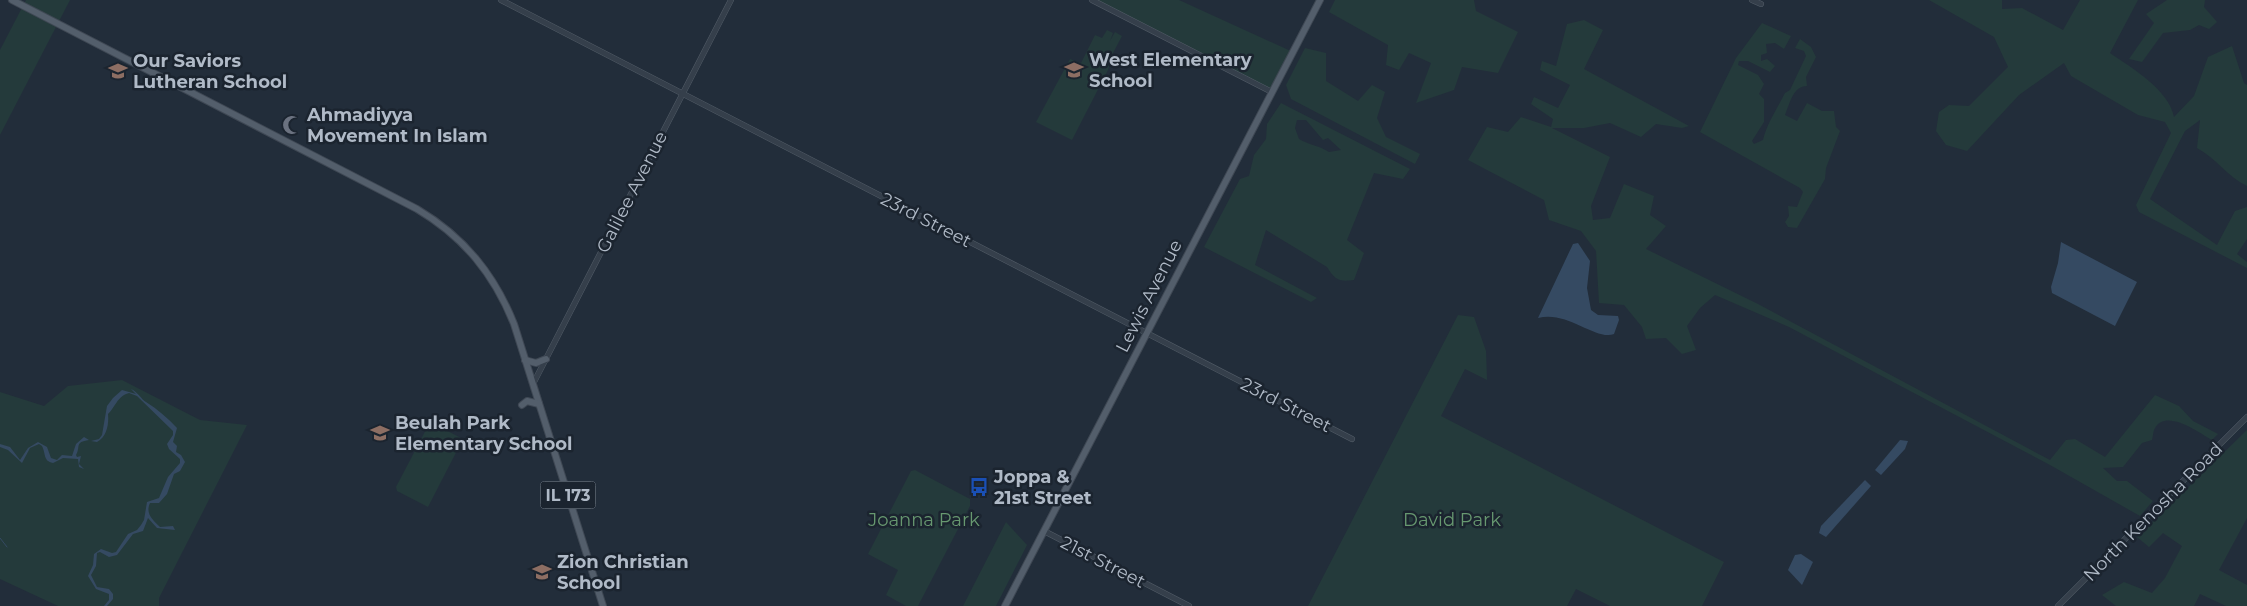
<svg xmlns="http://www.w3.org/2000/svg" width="2247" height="606" font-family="Montserrat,sans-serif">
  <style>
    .green { fill: #243a3b; fill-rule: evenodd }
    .water { fill: #354a62 }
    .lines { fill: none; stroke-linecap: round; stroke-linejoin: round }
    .stream { stroke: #354a62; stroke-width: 1 }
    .minor-casing { stroke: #535d68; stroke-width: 6 }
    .major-casing { stroke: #3f4854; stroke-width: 8 }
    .minor { stroke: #353f4b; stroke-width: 5 }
    .major { stroke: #535e6b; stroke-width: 6 }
    .labels { text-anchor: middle; stroke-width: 5; stroke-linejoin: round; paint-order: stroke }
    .shield { fill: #1b242f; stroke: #838d99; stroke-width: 1 }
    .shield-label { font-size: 16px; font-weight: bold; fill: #b0bac7 }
    .poi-label { font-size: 18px; font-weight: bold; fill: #b0bac7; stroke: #1b242f; text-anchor: start }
    .street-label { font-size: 18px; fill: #b0bac7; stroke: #1b242f }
    .park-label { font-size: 18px; fill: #679870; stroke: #1b242f }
  </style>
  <rect width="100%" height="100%" fill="#222d3a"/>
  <g class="green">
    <polygon points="26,0 70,0 0,135 0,50"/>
    <polygon points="1092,0 1179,0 1293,52 1272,92"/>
    <polygon points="1335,0 1474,0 1476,11 1518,32 1498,73 1462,67 1454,90 1416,103 1431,63 1409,53 1399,70 1386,65 1388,45 1329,12"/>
    <path d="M1929,0H2002V9L2022,8L2063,30L2080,0H2138L2110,53C2132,68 2169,90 2174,117L2194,96L2208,57L2232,46L2244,83L2247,85V186C2228,177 2216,158 2197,148L2200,120L2185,131L2150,199L2217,245L2235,211L2247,207V239L2237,254L2247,262V268L2139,212L2136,205L2171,133L2165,122L2138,115L2071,76L2064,63L2019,95L1967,151L1946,145L1936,131L1939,112L1949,105L1969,106L2008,67L1994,37Z"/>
    <polygon points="2167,0 2205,0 2204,7 2217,22 2209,29 2199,25 2190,30 2163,33 2142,62 2129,59 2154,23 2146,14"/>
    <path d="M1584,20L1603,30L1584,69L1689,126L1682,128L1656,124L1641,137L1610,123L1584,128H1552L1610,157L1591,206L1593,220L1610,218L1624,184L1654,196L1650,215L1666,226L1646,249L1758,304L2050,460L2066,440L2075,439L2105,457L2155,395L2179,406L2193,421L2218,434L2212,440C2200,433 2166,408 2155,428C2153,431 2153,437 2152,440L2142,443L2123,467L2103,468L2117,481H2127L2153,501L2140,516L2050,465L1789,327L1715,295L1700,308L1687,326L1696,350L1682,354L1666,338L1646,339L1642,327L1624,305L1599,303L1596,251L1581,231L1549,220L1544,200L1468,160L1487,127L1508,132L1521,117L1551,127L1553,119L1531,104L1534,97L1558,108L1570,85L1540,70L1542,61L1556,66L1567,24Z"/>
    <path d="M1762,23L1791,36L1784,49L1775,43L1766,44L1767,53L1761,55V61L1767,59L1775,66L1770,72L1748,61H1739L1738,65L1758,75L1764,84L1759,94L1764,99V122L1752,141L1754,144L1763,140C1767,123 1777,109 1785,93L1790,90L1806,56L1804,51L1795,48L1800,39L1811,47L1816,57L1806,77L1807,86C1793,86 1790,103 1785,115L1797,121L1807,103L1822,111H1834L1836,127L1840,131L1826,168L1825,179L1797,228L1788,227L1785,222L1789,216L1788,206L1797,207L1803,192L1800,188L1700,132L1736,58Z"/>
    <polygon points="1107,30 1113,33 1110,41 1115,32 1122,36 1112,55 1108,70 1072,140 1036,122 1070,59 1081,63 1095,35 1102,38"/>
    <polygon points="1305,48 1326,53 1326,81 1358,101 1372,85 1385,92 1377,118 1386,137 1420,154 1415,164 1291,99 1286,85"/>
    <path d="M1281,103L1410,169L1403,179L1374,173L1347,240L1364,253L1354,280C1339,282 1335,280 1327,267L1266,230L1255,265L1317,298L1311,302L1204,247L1240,179L1249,176L1254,155L1266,139L1267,124ZM1297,120H1306L1323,140L1328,138L1341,150L1329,152C1318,145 1309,145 1299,139L1295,128Z"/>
    <polygon points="1458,315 1474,317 1486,351 1487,380 1465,369 1441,416 1724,562 1702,606 1610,606 1576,589 1567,606 1308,606"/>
    <polygon points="122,380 200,420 247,425 159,598 159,606 58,606 0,579 0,392 44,406 68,386"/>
    <polygon points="430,422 463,439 428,507 397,491 396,487"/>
    <polygon points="2247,430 2247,518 2219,570 2247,585 2247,606 2226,606 2200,594 2194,606 2116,606 2102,595 2124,582 2152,593 2165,578 2182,546 2163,533 2149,547 2137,537"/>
    <polygon points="915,470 970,499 970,506 918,606 906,606 886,595 898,570 868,554 911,471"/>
    <polygon points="1006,522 1027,545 996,606 963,606"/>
  </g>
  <g class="water">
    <polygon points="2061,242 2137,282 2115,326 2052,293 2051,287 2058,263"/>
    <path d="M1578,243L1590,261L1587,288L1591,310L1598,315L1618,316L1619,320L1614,334C1596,341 1567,310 1538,318L1573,244Z"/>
    <path d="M131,389C138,392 141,399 146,402C157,409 168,418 177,428L173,442L177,446L176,452L181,455L185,462L180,471L174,474L167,494L159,503H150C145,514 153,520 160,527L173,526L175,530L157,528L148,518L143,531L133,534L117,555L109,557L100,552L97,553L96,566L91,575L97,587L109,589L113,594V599L107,606H104L109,600V594L96,589L88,576L93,565L94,554L101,549L112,553L116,552L128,534L137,530L141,525L144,520L147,502L159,498L168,477L180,463V459L169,449L167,444L173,435V431L137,396L129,393C117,396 115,408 108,414C109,424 107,437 97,442L91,441L99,439L102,435L107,406L113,398L122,390L136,394Z"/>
    <path d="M84,437L89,440C74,442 81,447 76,455L77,457L81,456L79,464L84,469L79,467L78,459L63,458L53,463C43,461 46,454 42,446L39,444L30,448L22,463L8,450L0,447V444L10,447L20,460L28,448L38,442L47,447L51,458L57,460L62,455L72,456L76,444Z"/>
    <polygon points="1900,440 1908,441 1905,449 1881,475 1875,470"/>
    <polygon points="1865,480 1871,486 1826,537 1819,533 1821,526"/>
    <polygon points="1801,554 1813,562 1802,585 1788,570 1795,555"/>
  </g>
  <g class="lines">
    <polyline class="stream" points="0,538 7,547"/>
    <g class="minor-casing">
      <g id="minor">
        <polyline points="501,0 1352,439"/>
        <polyline points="1092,0 1272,92"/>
        <polyline points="1752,0 1761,4"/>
        <polyline points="533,384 731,0"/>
        <polyline points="1044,531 1189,606"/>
        <polyline points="2058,606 2247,417"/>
      </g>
    </g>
    <g class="major-casing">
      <g id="major">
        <path d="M12,0L417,209C464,237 494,274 514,324L603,606"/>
        <polyline points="525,360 536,363 546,359"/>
        <polyline points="522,405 527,401 539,404"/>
        <polyline points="1005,606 1320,0"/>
      </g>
    </g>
    <use href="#minor" class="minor"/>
    <use href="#major" class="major"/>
  </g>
  <defs>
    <g id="school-bare" transform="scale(1.5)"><path d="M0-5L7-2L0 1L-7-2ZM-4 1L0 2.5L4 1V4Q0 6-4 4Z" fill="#8d6e63" stroke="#1b242f" stroke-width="2.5" paint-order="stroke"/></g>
    <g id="mosque-bare" transform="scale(1.5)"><path d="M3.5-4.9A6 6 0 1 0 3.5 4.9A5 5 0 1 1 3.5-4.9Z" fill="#6b7280" stroke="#1b242f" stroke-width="2.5" paint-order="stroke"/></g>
    <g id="bus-bare" transform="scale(1.5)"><path d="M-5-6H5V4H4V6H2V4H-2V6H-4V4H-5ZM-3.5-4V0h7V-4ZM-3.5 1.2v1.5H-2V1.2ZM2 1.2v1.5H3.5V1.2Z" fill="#1a4fb4" stroke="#1b242f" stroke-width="2.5" paint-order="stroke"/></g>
  </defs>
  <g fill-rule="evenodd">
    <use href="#school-bare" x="1074" y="70"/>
    <use href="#school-bare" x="118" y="71"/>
    <use href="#mosque-bare" x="292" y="125"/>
    <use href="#school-bare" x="380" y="433"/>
    <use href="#bus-bare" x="979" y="487"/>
    <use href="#school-bare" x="542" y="572"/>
  </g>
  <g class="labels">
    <rect class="shield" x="540.5" y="481.5" width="55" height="27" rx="4"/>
    <g class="shield-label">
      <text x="568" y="501">IL 173</text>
    </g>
    <g class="poi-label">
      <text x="1089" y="66">West Elementary<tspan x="1089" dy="21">School</tspan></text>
      <text x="133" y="67">Our Saviors<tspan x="133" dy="21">Lutheran School</tspan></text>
      <text x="307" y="121">Ahmadiyya<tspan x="307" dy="21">Movement In Islam</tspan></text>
      <text x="395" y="429">Beulah Park<tspan x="395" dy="21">Elementary School</tspan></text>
      <text x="994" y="483">Joppa &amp;<tspan x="994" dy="21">21st Street</tspan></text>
      <text x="557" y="568">Zion Christian<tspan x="557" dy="21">School</tspan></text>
    </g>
    <g class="street-label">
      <text transform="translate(632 192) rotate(-63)" y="6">Galilee Avenue</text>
      <text transform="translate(926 220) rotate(27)" y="6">23rd Street</text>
      <text transform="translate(1149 296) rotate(-63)" y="6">Lewis Avenue</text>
      <text transform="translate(1286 405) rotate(27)" y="6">23rd Street</text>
      <text transform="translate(2153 512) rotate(-45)" y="6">North Kenosha Road</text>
      <text transform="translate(1103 562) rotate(27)" y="6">21st Street</text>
    </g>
    <g class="park-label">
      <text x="924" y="526">Joanna Park</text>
      <text x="1452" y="526">David Park</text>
    </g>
  </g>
</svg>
